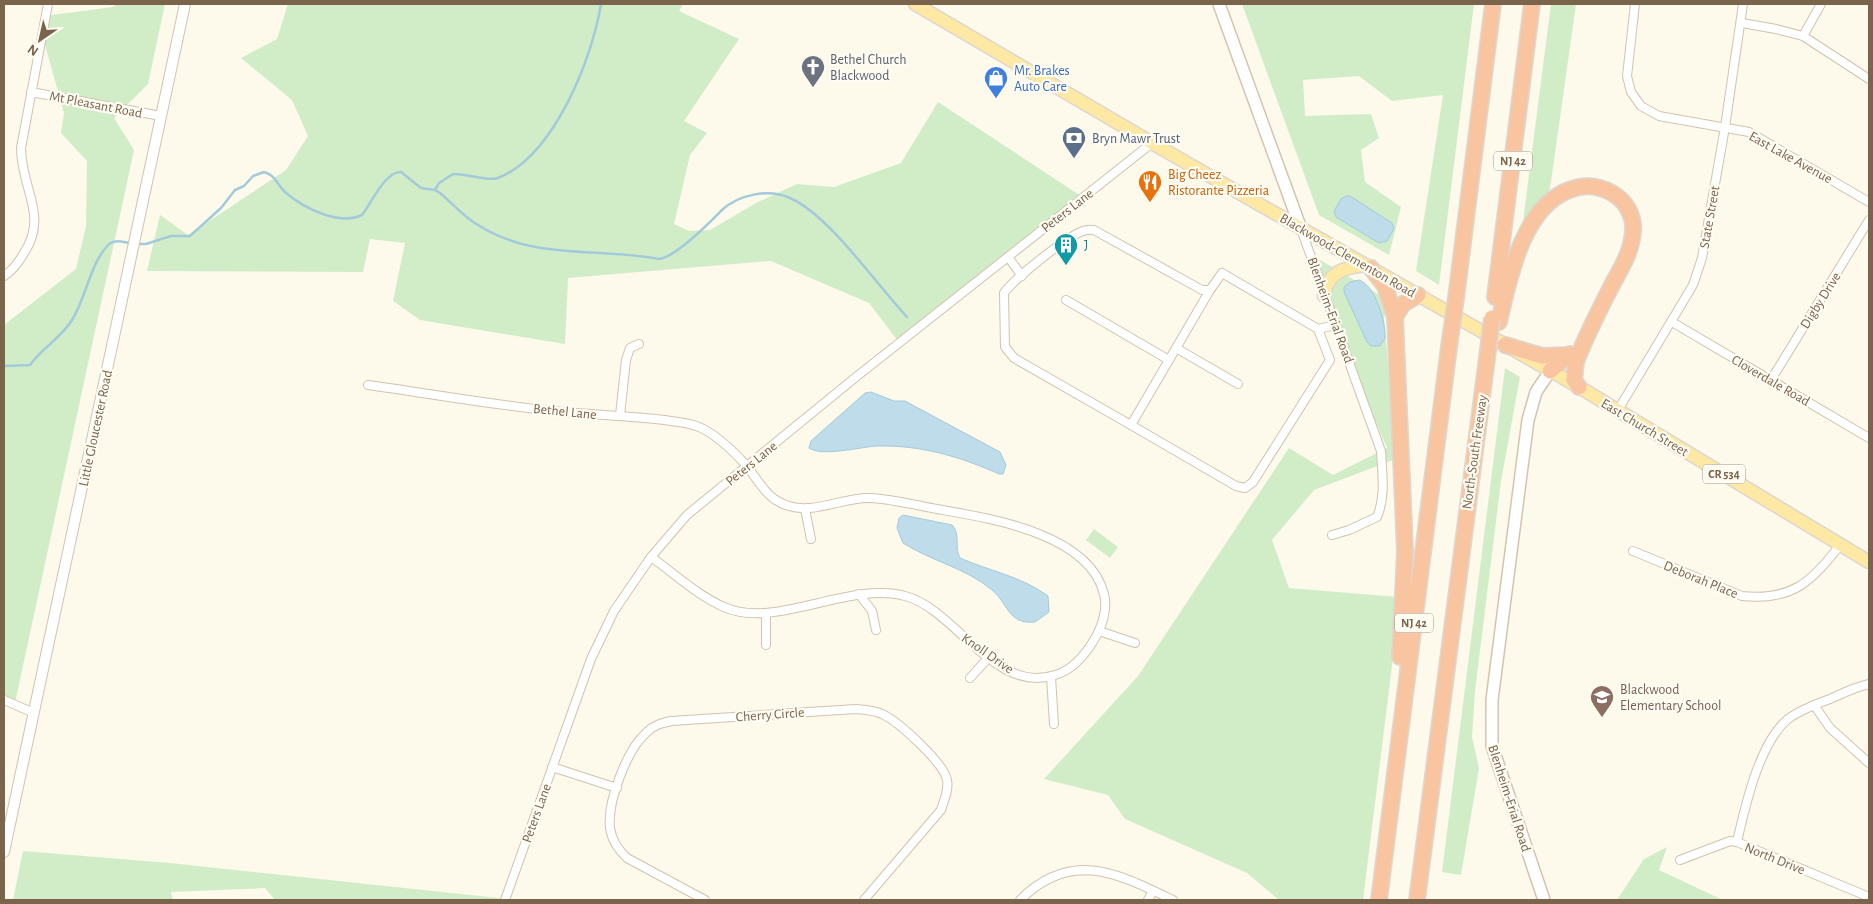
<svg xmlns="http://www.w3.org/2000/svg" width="1873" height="904" font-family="'Alegreya Sans',sans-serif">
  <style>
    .green { fill: #d1edc8 }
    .water { fill: #bedce9; stroke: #a3cadb }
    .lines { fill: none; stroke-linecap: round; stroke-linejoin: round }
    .stream { stroke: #a3cadb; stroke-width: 2.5 }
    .minor-casing { stroke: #d2c3af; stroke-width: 10 }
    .tertiary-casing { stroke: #d2c3af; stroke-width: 12 }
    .secondary-casing { stroke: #d5c4ad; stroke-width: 14 }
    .primary-casing { stroke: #ddd7d0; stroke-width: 15 }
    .motorway-casing { stroke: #ddd7d0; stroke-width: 18 }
    .minor { stroke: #fff; stroke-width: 8 }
    .tertiary { stroke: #fff; stroke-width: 10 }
    .secondary { stroke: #fff; stroke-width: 11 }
    .primary { stroke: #fde9a3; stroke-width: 12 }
    .motorway { stroke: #f9c5a1; stroke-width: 15 }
    .motorway-bridge-casing { stroke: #ddd7d0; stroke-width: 18; stroke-linecap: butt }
    .motorway-bridge { stroke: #f9c5a1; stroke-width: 15 }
    .labels { text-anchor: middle; stroke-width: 4.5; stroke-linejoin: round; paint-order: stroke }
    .shield { fill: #fffcf3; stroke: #a3927e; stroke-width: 1 }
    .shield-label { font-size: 12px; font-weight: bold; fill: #7b644c }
    .worship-label { font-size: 14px; fill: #5b616d; stroke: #fffcf3; text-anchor: start }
    .shop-label { font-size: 14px; fill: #366cbe; stroke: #fffcf3; text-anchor: start }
    .street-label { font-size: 14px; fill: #7b644c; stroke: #fffcf3 }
    .service-label { font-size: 14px; fill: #4e5e75; stroke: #fffcf3; text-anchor: start }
    .food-label { font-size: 14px; fill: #c56008; stroke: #fffcf3; text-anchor: start }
    .culture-label { font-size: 14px; fill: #0d838f; stroke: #fffcf3; text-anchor: start }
    .education-label { font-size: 14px; fill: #785e54; stroke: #fffcf3; text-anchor: start }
  </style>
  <rect width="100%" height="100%" fill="#fdf9eb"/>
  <g class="green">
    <polygon points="117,4 165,4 148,84 114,118 134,150 15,703 4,699 4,325 76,269 86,226 87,161 61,133 64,113 42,34 44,16 113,7"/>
    <polygon points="288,4 683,4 679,11 739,39 684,121 707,133 690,155 674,224 689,231 710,230 758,202 797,184 834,187 901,163 938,102 1084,198 901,345 869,303 771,261 568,278 565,344 420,320 393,301 405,243 370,239 363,272 147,271 160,215 188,235 286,170 308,136 292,100 241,58 277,39"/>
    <polygon points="1242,4 1474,4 1439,285 1416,271 1443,95 1392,101 1359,76 1303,80 1305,116 1371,114 1379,138 1361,150 1365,182 1401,207 1389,255 1319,215"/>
    <polygon points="1551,4 1576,4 1550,189 1522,229"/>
    <polygon points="1310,254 1390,301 1384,317 1396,459 1314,490 1272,540 1289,588 1398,597 1401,593 1363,900 1279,900 1247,873 1125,819 1108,795 1044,779 1138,676 1289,448 1333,475 1387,448 1354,371"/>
    <polygon points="1505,368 1520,377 1501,481 1475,691 1472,737 1479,768 1461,875 1442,872"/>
    <polygon points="1094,529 1118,547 1110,558 1086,540"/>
    <polygon points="1667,847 1659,870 1723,900 1617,900 1644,859"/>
    <polygon points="23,851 170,863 508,899 275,900 265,888 171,892 173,900 13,900"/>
  </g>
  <g class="water">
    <polygon points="1346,196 1350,196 1392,223 1394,229 1387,241 1379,243 1374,240 1336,217 1334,211 1341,199"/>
    <path d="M1359,280C1375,285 1386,322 1385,338L1380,346H1371L1367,342L1344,292V287L1350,282Z"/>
    <path d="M871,392L894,401H905L1000,452L1006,465L1003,474H999C959,456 920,445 877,446C860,447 822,457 809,448L811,441L865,393Z"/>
    <path d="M903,515L952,525C961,534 954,547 960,558C989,571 1021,576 1048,596L1049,612L1035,622C1008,625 1008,603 992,590C966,568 931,561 903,543L897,528L899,518Z"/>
  </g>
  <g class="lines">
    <g class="stream">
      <path d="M435,190L439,183L453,174C466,173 488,182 498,178C554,156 592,59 601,4"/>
      <path d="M138,244H146L171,236H190L221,208L235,190L244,186L253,176L264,172C276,175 277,185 286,193C304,208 339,226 362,215C371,204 385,171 401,172L421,188L435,190L440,193C453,204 464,217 478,225C535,261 596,247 659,259C676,257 709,223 722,210C738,195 768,188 790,198C829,215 876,284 907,317"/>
      <path d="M4,366L30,365C42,348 62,337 72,320C87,296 89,266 108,245C113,239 123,242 130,243"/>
    </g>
    <g class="minor-casing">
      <g id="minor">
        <polyline points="1635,4 1627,76 1631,92 1641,106 1659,116 1749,132 1869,202"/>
        <polyline points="1742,23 1776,29 1803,36 1869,79"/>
        <polyline points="1803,36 1821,4"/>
        <polyline points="31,92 161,116"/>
        <path d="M1301,229L1381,451C1382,473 1386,496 1377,517L1349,530L1332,535"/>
        <polyline points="1008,257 1022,276"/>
        <path d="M4,276C13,270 19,262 24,253C49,215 21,189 21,148L48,4"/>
        <path d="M1210,290L1131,425L1014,358L1005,347L1004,293C1014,279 1066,237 1083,231C1087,229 1090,230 1094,230L1202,290H1210L1222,273L1318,329L1335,325"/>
        <polyline points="1066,300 1169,360"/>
        <polyline points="1672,322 1869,438"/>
        <polyline points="1176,348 1238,384"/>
        <polyline points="1771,380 1869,220"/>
        <path d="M368,385C433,394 498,406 564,412C598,415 631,416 665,420C676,422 688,422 699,427C716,434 734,452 746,465C759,481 767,500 789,506C815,514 844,497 870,498C892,499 915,505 937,509C988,518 1089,533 1104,594C1108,609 1102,627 1094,640C1085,655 1073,670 1055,675C994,695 956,609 905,596C848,581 775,630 724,607C698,596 674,573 651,557"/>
        <polyline points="1618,410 1693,285 1702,258 1725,127 1743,4"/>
        <polyline points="620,415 626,360 630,348 639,344"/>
        <polyline points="1131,425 1236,486 1245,488 1253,482 1330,360 1318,329"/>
        <polyline points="805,509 811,539"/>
        <path d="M1633,551L1742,596C1793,601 1811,582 1841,544"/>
        <polyline points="859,594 872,611 876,630"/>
        <polyline points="1099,631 1135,643"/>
        <polyline points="766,645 766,613"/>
        <polyline points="1051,677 1054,724"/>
        <polyline points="970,678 989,657"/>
        <polyline points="4,700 34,713"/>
        <polyline points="1814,705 1830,728 1869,763"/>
        <polyline points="552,767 617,788"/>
        <path d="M1737,842C1745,807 1759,743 1788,719C1800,710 1816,704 1830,699C1843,693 1855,687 1869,684"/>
        <polyline points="1680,860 1730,841 1737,842 1869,897"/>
        <polyline points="505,900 591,659 614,611 651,557 687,515 856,377 1152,143"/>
        <path d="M705,900L627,858C618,849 612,841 610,828C607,802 627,749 647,732C654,725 662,723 671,721L856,709C864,710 874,710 882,714C898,721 944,763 947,780C949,790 944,800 941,810L864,900"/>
        <path d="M1020,900C1071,849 1117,873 1173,900"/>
        <polyline points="1148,900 1153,891"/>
      </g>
    </g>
    <g class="tertiary-casing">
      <polyline id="tertiary" points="4,852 185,4"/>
    </g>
    <g class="secondary-casing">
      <g id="secondary">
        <polyline points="1219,4 1301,229"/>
        <polyline points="1544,900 1492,746 1492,700 1528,420 1536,392 1550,371"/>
      </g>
    </g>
    <g class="primary-casing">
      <g id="primary">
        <polyline points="915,4 1152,143 1579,387 1869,562"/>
        <path d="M1324,296C1327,272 1345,267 1366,265"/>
      </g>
    </g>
    <g class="motorway-casing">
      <g id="motorway">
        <polyline points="1371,268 1385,286 1395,317"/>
        <polyline points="1495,297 1532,4"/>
        <polyline points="1456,298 1493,4"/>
        <path d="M1499,322C1509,279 1522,208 1569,190C1584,184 1598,185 1612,193C1626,201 1634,215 1633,231C1632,250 1622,267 1613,283C1600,309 1586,335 1576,362L1574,380L1579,387"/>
        <polyline points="1505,345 1542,356 1569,355"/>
        <polyline points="1550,371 1570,354"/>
        <polyline points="1400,657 1405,551 1395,317 1403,304 1418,295"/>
        <polyline points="1379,900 1449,347"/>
        <polyline points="1417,900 1487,358"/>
      </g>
    </g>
    <use href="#minor" class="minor"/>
    <use href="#tertiary" class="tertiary"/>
    <use href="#secondary" class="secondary"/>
    <use href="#primary" class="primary"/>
    <use href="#motorway" class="motorway"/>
    <g class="motorway-bridge-casing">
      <g id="motorway-bridge">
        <polyline points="1449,347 1456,298"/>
        <polyline points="1487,358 1492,318"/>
      </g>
    </g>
    <use href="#motorway-bridge" class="motorway-bridge"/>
  </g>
  <defs>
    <g id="church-pin" transform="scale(1.25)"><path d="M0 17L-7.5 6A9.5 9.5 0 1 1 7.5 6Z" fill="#6b7280" stroke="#fffcf3"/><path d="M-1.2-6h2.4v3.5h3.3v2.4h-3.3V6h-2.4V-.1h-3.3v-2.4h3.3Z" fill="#fff"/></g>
    <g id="shop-pin" transform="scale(1.25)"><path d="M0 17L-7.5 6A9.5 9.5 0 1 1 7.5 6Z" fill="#3f7fe0" stroke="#fffcf3"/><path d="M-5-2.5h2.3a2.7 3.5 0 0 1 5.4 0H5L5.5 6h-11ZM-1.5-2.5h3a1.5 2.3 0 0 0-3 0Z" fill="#fff"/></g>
    <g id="bank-pin" transform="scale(1.25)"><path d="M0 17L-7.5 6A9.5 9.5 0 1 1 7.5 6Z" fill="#5c6f8a" stroke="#fffcf3"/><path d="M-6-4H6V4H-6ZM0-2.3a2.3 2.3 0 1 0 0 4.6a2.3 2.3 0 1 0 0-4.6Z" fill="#fff"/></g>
    <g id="restaurant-pin" transform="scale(1.25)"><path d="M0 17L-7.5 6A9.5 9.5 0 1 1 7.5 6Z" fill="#e8710a" stroke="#fffcf3"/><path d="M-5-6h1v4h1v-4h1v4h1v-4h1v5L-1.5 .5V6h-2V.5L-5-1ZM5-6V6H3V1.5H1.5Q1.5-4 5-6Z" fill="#fff"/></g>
    <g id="building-pin" transform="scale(1.25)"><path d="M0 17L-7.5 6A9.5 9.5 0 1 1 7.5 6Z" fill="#0f9aa8" stroke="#fffcf3"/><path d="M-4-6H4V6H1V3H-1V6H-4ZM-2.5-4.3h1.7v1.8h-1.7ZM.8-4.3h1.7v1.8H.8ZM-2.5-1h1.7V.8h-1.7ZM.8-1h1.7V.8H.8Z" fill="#fff"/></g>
    <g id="school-pin" transform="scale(1.25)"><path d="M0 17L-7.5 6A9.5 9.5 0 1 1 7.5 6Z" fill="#8d6e63" stroke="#fffcf3"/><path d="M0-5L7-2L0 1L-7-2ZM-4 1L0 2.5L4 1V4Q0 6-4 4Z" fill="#fff"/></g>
  </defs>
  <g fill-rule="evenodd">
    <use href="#church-pin" x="813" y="67"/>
    <use href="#shop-pin" x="996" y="78"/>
    <use href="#bank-pin" x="1074" y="138"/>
    <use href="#restaurant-pin" x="1150" y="182"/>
    <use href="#building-pin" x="1066" y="245"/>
    <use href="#school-pin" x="1602" y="697"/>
  </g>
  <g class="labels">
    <g class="shield">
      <rect x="1494" y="151.5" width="38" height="19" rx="4"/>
      <rect x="1703" y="464.5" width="42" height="19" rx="4"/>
      <rect x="1395" y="613.5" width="38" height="19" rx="4"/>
    </g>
    <g class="shield-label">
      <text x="1513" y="165">NJ 42</text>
      <text x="1724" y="478">CR 534</text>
      <text x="1414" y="627">NJ 42</text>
    </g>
    <g class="worship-label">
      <text x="830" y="64">Bethel Church<tspan x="830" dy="16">Blackwood</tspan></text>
    </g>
    <g class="shop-label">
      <text x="1014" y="75">Mr. Brakes<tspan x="1014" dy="16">Auto Care</tspan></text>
    </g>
    <g class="street-label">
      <text transform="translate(96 104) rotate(11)" y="5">Mt Pleasant Road</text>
      <text transform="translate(1791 157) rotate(29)" y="5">East Lake Avenue</text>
      <text transform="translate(1067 210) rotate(-38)" y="5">Peters Lane</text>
      <text transform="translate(1709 217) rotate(-80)" y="5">State Street</text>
      <text transform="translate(1348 255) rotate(30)" y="5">Blackwood-Clementon Road</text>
      <text transform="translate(1820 300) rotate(-58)" y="5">Digby Drive</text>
      <text transform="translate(1331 310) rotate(70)" y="5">Blenheim-Erial Road</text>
      <text transform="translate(1771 380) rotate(30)" y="5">Cloverdale Road</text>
      <text transform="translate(565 411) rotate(6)" y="5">Bethel Lane</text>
      <text transform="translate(1645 427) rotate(31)" y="5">East Church Street</text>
      <text transform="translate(95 428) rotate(-78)" y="5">Little Gloucester Road</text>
      <text transform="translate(1474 452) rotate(-82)" y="5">North-South Freeway</text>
      <text transform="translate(751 463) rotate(-39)" y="5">Peters Lane</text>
      <text transform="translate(1701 579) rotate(22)" y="5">Deborah Place</text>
      <text transform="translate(988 653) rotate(35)" y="5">Knoll Drive</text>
      <text transform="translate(770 714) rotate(-4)" y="5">Cherry Circle</text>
      <text transform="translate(1510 798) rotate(72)" y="5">Blenheim-Erial Road</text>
      <text transform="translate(536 813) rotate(-70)" y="5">Peters Lane</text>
      <text transform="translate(1775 858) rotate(22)" y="5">North Drive</text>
    </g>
    <g class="service-label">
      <text x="1092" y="143">Bryn Mawr Trust</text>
    </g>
    <g class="food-label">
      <text x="1168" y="179">Big Cheez<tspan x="1168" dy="16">Ristorante Pizzeria</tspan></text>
    </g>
    <g class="culture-label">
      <text x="1084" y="250">J</text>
    </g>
    <g class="education-label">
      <text x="1620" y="694">Blackwood<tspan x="1620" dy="16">Elementary School</tspan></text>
    </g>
  </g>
  <rect width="1873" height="904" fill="none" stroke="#7b644c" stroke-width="10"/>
  <g transform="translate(40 40) rotate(214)" stroke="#fffcf3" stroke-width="4" paint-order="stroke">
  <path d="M0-4L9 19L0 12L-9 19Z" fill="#7b644c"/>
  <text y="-8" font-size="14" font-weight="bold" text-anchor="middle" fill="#7b644c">N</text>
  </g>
</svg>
